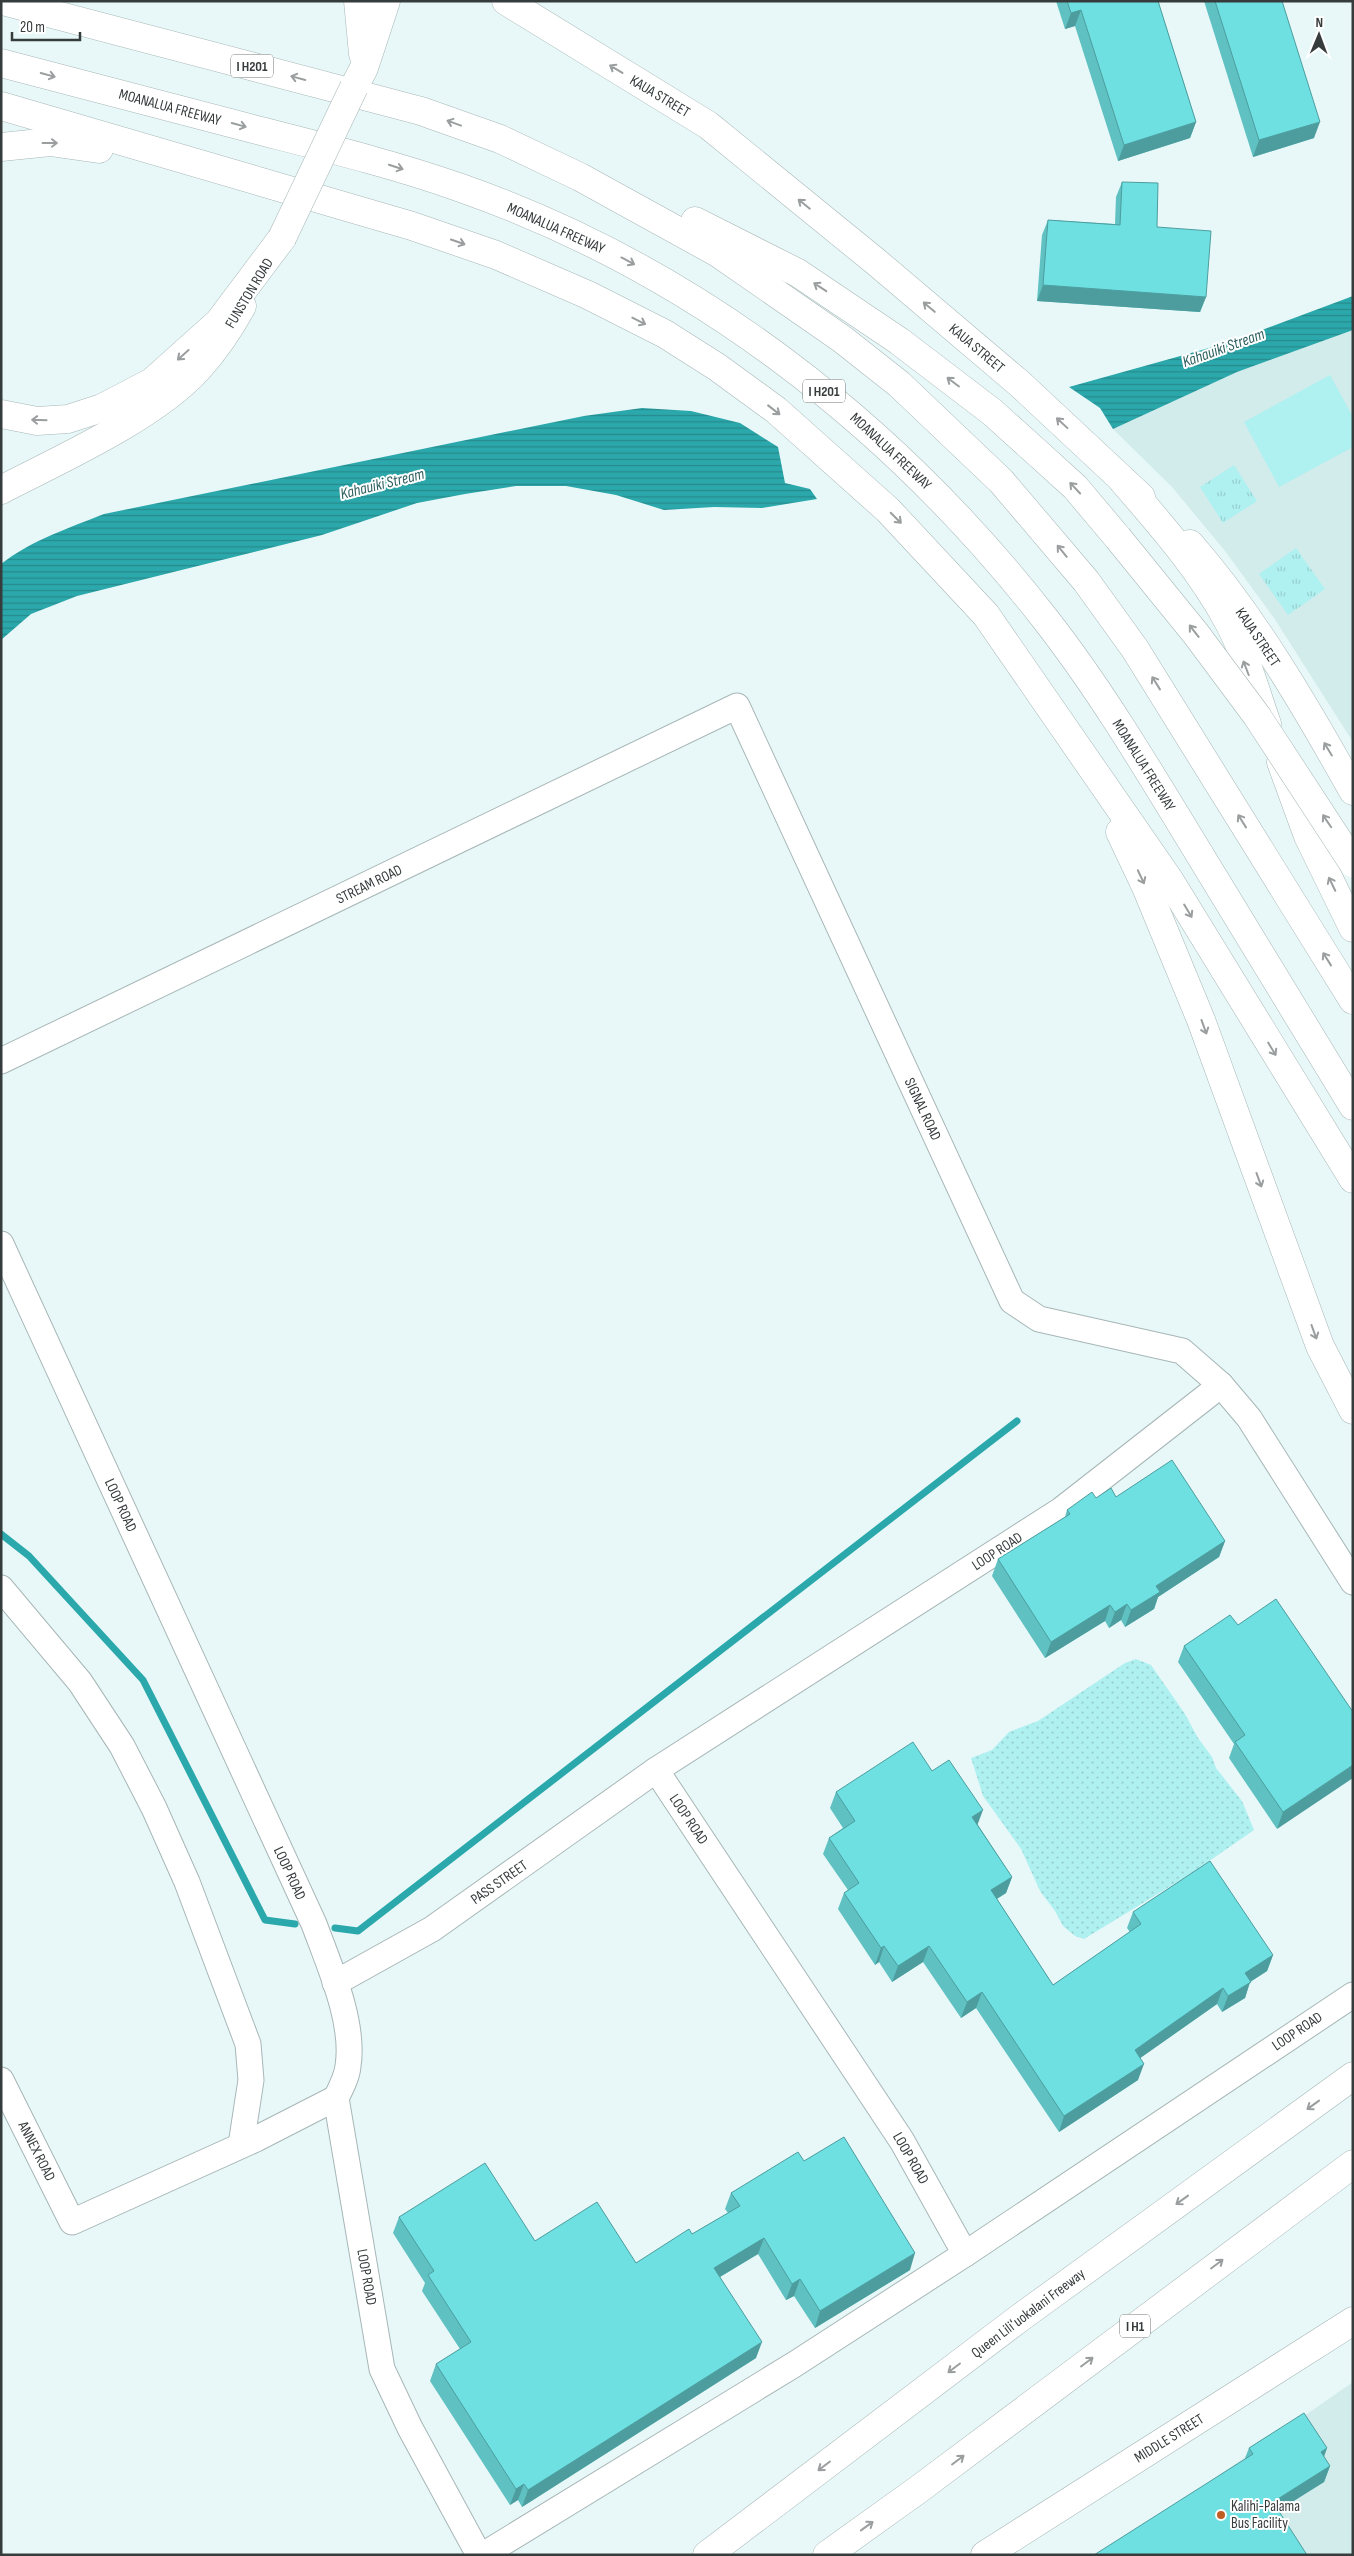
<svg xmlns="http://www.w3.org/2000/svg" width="1354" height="2556" font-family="'Sofia Sans Condensed',sans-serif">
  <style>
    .built { fill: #d2ebeb }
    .grass { fill: url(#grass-dots) }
    .park { fill: url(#park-tufts) }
    .pitch { fill: #aff0f1 }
    .water { fill: url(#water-rules) }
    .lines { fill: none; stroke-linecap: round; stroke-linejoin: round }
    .stream { stroke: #2ba8ab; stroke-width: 7 }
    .minor-casing { stroke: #a7b6b6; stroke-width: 27 }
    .tertiary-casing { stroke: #a7b6b6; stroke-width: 29 }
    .secondary-casing { stroke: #a7b6b6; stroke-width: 29 }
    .motorway-casing { stroke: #a7b6b6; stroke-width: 29 }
    .minor { stroke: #fff; stroke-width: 25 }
    .tertiary { stroke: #fff; stroke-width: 28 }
    .secondary { stroke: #fff; stroke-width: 28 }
    .motorway { stroke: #fff; stroke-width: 28 }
    .tertiary-bridge-casing { stroke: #a7b6b6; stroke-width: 29; stroke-linecap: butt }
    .motorway-bridge-casing { stroke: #a7b6b6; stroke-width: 29; stroke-linecap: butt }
    .tertiary-bridge { stroke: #fff; stroke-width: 28 }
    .motorway-bridge { stroke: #fff; stroke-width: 28 }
    .wall { fill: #5fc1c2 }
    .shaded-wall { fill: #4d9d9e }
    .building { fill: #6ee0e2; stroke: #4d9d9e }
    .oneway { stroke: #9a9e9e }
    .poi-dot { fill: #bf5d23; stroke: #fff; stroke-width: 2 }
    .labels { text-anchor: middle; stroke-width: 4; stroke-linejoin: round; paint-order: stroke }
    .shield { fill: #fff; stroke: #727676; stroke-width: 1 }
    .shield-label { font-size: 14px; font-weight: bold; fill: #363c3c }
    .street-label { font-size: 15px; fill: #363c3c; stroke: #fff }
    .poi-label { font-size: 15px; fill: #363c3c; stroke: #fff; text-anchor: start }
    .water-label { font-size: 16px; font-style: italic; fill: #2e6061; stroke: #fff }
  </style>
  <defs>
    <pattern id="grass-dots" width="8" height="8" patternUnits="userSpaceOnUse" patternTransform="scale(1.25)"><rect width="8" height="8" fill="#aff0f1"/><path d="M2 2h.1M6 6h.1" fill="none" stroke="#97cfd0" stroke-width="1.8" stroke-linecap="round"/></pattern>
    <pattern id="park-tufts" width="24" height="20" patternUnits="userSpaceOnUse" patternTransform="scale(1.25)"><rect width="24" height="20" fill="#aff0f1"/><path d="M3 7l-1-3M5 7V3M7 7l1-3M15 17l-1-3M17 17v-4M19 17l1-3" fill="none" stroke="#97cfd0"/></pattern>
    <pattern id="water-rules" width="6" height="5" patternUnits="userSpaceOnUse" patternTransform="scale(1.25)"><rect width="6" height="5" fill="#2ba8ab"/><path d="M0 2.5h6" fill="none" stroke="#268a8c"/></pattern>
  </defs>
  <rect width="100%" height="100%" fill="#e8f8f8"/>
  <g class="built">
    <polygon points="1353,330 1353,742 1274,618 1225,551 1172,487 1113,429 1237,372"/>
    <polygon points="1353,2382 1353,2555 1104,2555"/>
  </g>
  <polygon class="grass" points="1136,1659 1151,1665 1185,1714 1198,1738 1212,1757 1216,1768 1242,1801 1254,1830 1192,1873 1084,1939 1075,1936 1063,1926 1055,1911 1040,1891 1021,1849 983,1796 971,1758 992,1750 1009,1732 1038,1721 1125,1663"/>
  <g class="park">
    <polygon points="1234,465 1257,501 1223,523 1200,487"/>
    <polygon points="1296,548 1325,589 1288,615 1259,574"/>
  </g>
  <polygon class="pitch" points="1330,375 1353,417 1353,447 1279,487 1244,422"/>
  <g class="water">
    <polygon points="1353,296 1353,330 1237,372 1113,429 1100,408 1069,387 1227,343"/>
    <path d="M642,408L691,411L740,423L778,447L785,483L810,489L817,499L762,508L714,507L664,510L616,495L566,486H516L465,494L417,503L322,535L77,596L31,614L1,640V564C32,540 69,528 104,514L584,416Z"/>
  </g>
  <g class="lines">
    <g class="stream">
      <polyline points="1,1534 29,1556 143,1680 265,1920 295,1924"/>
      <polyline points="335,1928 358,1931 1017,1421"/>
    </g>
    <g class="minor-casing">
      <g id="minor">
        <polyline points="1,1061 737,706 1012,1301 1039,1319 1182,1351 1221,1385 1249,1418 1353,1582"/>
        <path d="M1,1244L314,1924C329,1965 355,2022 348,2066C347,2077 341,2088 336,2098L382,2369L410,2428L479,2555"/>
        <polyline points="1221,1385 1061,1510 656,1770 902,2141 965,2254 1353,1995"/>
        <polyline points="1,1588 80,1682 122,1746 154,1808 187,1882 248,2044 251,2080 241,2145"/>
        <polyline points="335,1983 432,1929 656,1770"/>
        <polyline points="1,2080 72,2222 256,2139 336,2098"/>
        <polyline points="483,2555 795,2364 965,2254"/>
      </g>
    </g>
    <g class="tertiary-casing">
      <g id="tertiary">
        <polyline points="358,1 363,54"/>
        <polyline points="506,1 708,125 875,261 1020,384 1141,497"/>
        <polyline points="354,87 364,68 386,1"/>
        <path d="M1,490C61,459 153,418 198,369C215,350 230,328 242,306"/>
        <path d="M1190,544C1253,616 1306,707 1353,791"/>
      </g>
    </g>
    <g class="secondary-casing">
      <polyline id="secondary" points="985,2555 1353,2321"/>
    </g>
    <g class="motorway-casing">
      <g id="motorway">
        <polyline points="3,1 421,111 500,139 580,177 718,253 842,339 899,384 1001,481 1086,581 1135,649 1353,1000"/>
        <path d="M1,63C85,85 169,107 253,129C323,147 393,164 461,188C695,270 894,425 1046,620C1099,688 1144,763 1189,837C1244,927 1298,1016 1353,1106"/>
        <polyline points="1,106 412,226 496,255 588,295 665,334 717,367 776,410 888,510 986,615 1170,881 1353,1179"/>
        <polyline points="1,147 50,142 99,149"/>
        <polyline points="695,221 798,273 899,341 992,412 1032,448 1075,487 1118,538"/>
        <polyline points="1,414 37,421 68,419 102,408 152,382 219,322 282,238"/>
        <path d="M1123,481C1161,525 1200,569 1228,621C1245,652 1255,690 1267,724"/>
        <polyline points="1281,762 1308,836 1353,928"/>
        <polyline points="1120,832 1146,887 1201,1020 1320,1346 1353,1410"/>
        <polyline points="707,2555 1021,2317 1353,2076"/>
        <polyline points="827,2555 919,2489 1353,2164"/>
      </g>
    </g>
    <use href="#minor" class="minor"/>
    <use href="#tertiary" class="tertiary"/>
    <use href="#secondary" class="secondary"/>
    <use href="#motorway" class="motorway"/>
    <g class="tertiary-bridge-casing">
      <polyline id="tertiary-bridge" points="282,238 354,87"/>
    </g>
    <g class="motorway-bridge-casing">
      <polyline id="motorway-bridge" points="1118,538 1196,634 1257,716 1353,863"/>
    </g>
    <use href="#tertiary-bridge" class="tertiary-bridge"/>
    <use href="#motorway-bridge" class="motorway-bridge"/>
  </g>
  <g class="wall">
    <polygon points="1056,1 1158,1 1196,122 1190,138 1118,161 1075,26 1065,29"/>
    <polygon points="1204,1 1282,1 1314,138 1253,157"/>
    <polygon points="1122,182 1157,227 1206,297 1200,312 1037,301 1042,235 1048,220 1115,224 1116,197"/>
    <polygon points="1116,1497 1225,1541 1219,1557 1158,1597 1154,1609 1125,1627 1121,1620 1109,1628 1105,1621 1045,1658 992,1576 998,1559 1065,1517 1067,1510 1096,1498"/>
    <polygon points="1238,1625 1353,1712 1277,1829 1229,1758 1234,1744 1178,1662 1184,1646"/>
    <polygon points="932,1771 978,1825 1012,1877 1006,1893 997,1899 1053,1985 1130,1932 1127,1928 1133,1912 1273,1955 1267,1971 1250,1982 1245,1998 1222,2012 1217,2004 1140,2058 1138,2080 1059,2132 976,2008 961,2018 923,1962 892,1982 879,1962 875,1965 838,1909 844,1893 848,1890 823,1854 829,1838 843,1828 830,1808 836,1792"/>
    <polygon points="804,2161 910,2270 815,2328 794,2296 786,2300 758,2254 720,2277 756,2358 522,2507 518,2500 510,2505 430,2381 436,2364 460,2349 422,2291 425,2283 393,2233 399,2217 535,2241 636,2263 692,2234 728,2213 725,2209 731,2193"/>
    <polygon points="1249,2448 1327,2448 1324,2457 1330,2466 1324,2482 1278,2510 1245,2458"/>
  </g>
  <g class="shaded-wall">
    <polygon points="1081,10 1075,26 1065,29 1071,13"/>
    <polygon points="1196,122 1190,138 1118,161 1124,145"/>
    <polygon points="1320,122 1314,138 1253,157 1259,140"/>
    <polygon points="1043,285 1206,297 1200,312 1037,301"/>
    <polygon points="1225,1541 1219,1557 1158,1597 1154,1609 1125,1627 1131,1610 1156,1586"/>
    <polygon points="1127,1604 1121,1620 1109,1628 1115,1612"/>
    <polygon points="1110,1605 1105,1621 1045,1658 1051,1642"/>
    <polygon points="1353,1765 1353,1778 1277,1829 1283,1812"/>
    <polygon points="983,1810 977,1826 972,1817"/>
    <polygon points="1012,1877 1006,1893 985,1906 991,1890"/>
    <polygon points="884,1946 879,1962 875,1965 881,1948"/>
    <polygon points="929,1946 923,1962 892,1982 898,1966"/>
    <polygon points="1273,1955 1267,1971 1250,1982 1245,1998 1222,2012 1228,1996 1245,1973"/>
    <polygon points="1223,1988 1217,2004 1129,2066 1135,2050"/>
    <polygon points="982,1992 976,2008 961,2018 967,2002"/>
    <polygon points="1144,2064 1138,2080 1059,2132 1064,2116"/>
    <polygon points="764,2238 758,2254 708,2284 714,2268"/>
    <polygon points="915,2253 910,2270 815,2328 820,2311"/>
    <polygon points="800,2279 794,2296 786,2300 792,2284"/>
    <polygon points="762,2342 756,2358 522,2507 528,2490"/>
    <polygon points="1327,2448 1321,2464 1321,2452"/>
    <polygon points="1330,2466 1324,2482 1267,2518 1273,2502"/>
    <polygon points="524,2484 518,2500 510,2505 516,2489"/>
  </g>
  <g class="building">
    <polygon points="1067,1 1158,1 1196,122 1124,145 1081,10 1071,13"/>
    <polygon points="1215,1 1282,1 1320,122 1259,140"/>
    <polygon points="1122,182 1158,183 1157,227 1211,231 1206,297 1043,285 1048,220 1120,225"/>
    <polygon points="1172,1460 1225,1541 1156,1586 1160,1592 1131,1610 1127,1604 1115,1612 1110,1605 1051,1642 998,1559 1070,1514 1067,1510 1092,1492 1096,1498 1111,1488 1116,1497"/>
    <polygon points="1276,1599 1353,1712 1353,1765 1283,1812 1235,1742 1245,1735 1184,1646 1230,1615 1238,1625"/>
    <polygon points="913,1742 932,1771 949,1760 983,1810 972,1817 1012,1877 991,1890 1053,1985 1141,1924 1133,1912 1210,1861 1273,1955 1245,1973 1251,1982 1228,1996 1223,1988 1135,2050 1144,2064 1064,2116 982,1992 967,2002 929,1946 898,1966 884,1946 881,1948 844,1893 859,1883 829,1838 855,1821 836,1792"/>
    <polygon points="844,2137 915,2253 820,2311 800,2279 792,2284 764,2238 714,2268 762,2342 528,2490 524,2484 516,2489 436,2364 471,2342 428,2275 434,2271 399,2217 485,2163 535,2241 597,2202 636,2263 689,2229 692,2234 740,2206 731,2193 798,2152 804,2161"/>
    <polygon points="1304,2413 1327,2448 1321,2452 1330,2466 1273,2502 1307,2555 1094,2555 1253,2454 1249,2448"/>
  </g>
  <defs><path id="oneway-shaft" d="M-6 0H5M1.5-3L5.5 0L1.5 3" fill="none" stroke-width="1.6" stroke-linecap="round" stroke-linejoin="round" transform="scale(1.25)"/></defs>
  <g class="oneway">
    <use href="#oneway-shaft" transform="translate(616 69) rotate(-149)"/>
    <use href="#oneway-shaft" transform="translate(48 75) rotate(15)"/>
    <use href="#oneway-shaft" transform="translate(298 78) rotate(-165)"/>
    <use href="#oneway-shaft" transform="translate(454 123) rotate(-160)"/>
    <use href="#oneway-shaft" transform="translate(239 125) rotate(15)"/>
    <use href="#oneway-shaft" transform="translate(50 143)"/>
    <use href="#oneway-shaft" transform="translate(396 167) rotate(18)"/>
    <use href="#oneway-shaft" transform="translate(804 204) rotate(-141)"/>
    <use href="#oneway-shaft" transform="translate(458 242) rotate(19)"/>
    <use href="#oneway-shaft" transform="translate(628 261) rotate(28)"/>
    <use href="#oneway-shaft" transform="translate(820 287) rotate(-147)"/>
    <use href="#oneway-shaft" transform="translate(929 307) rotate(-140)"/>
    <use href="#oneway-shaft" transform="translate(639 321) rotate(27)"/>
    <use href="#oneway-shaft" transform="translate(183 355) rotate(138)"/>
    <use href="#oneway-shaft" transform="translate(953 382) rotate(-143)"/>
    <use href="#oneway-shaft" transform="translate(774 410) rotate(38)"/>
    <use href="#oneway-shaft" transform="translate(39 420) rotate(-178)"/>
    <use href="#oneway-shaft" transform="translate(1062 423) rotate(-137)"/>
    <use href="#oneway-shaft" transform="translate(1075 488) rotate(-133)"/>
    <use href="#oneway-shaft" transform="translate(896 518) rotate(45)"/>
    <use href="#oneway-shaft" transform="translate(1062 551) rotate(-129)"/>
    <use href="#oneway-shaft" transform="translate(1194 631) rotate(-128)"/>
    <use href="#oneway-shaft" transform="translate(1246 668) rotate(-111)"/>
    <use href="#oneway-shaft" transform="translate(1156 683) rotate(-122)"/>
    <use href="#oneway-shaft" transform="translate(1328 749) rotate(-121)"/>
    <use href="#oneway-shaft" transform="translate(1242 821) rotate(-122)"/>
    <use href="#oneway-shaft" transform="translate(1327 821) rotate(-124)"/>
    <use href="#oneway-shaft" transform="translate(1141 877) rotate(65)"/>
    <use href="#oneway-shaft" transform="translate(1332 884) rotate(-116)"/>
    <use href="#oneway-shaft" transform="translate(1188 911) rotate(59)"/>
    <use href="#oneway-shaft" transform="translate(1327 959) rotate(-122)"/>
    <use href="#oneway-shaft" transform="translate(1204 1027) rotate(70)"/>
    <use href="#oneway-shaft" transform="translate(1272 1049) rotate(59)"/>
    <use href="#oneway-shaft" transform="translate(1259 1180) rotate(70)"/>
    <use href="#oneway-shaft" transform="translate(1314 1332) rotate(70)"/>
    <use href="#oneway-shaft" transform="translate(1313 2105) rotate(144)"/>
    <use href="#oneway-shaft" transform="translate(1182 2200) rotate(144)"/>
    <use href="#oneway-shaft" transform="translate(1217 2264) rotate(-37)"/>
    <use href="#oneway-shaft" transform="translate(1087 2362) rotate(-37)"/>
    <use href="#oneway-shaft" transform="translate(954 2368) rotate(143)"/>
    <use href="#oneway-shaft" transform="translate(958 2460) rotate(-37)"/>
    <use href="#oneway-shaft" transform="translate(824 2466) rotate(143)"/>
    <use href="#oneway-shaft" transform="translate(867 2526) rotate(-36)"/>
  </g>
  <circle class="poi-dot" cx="1221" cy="2515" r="5"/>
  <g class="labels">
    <g class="shield">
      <rect x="231" y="54.5" width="42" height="23" rx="4"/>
      <rect x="803" y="379.5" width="42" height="23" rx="4"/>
      <rect x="1120" y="2314.5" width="30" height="23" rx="4"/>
    </g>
    <g class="shield-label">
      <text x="252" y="71">I H201</text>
      <text x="824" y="396">I H201</text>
      <text x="1135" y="2331">I H1</text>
    </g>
    <g class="street-label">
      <text transform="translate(660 96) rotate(31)" y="5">KAUA STREET</text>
      <text transform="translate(170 107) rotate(15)" y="5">MOANALUA FREEWAY</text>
      <text transform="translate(556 228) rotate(24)" y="5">MOANALUA FREEWAY</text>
      <text transform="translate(249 293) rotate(-59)" y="5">FUNSTON ROAD</text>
      <text transform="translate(977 348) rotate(40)" y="5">KAUA STREET</text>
      <text transform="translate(891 451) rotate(43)" y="5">MOANALUA FREEWAY</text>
      <text transform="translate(1258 637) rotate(56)" y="5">KAUA STREET</text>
      <text transform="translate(1144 765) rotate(58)" y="5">MOANALUA FREEWAY</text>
      <text transform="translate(369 884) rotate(-26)" y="5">STREAM ROAD</text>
      <text transform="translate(923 1109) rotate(65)" y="5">SIGNAL ROAD</text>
      <text transform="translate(121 1505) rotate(65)" y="5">LOOP ROAD</text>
      <text transform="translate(997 1551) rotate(-33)" y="5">LOOP ROAD</text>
      <text transform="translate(689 1819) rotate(56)" y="5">LOOP ROAD</text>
      <text transform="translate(290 1873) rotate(65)" y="5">LOOP ROAD</text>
      <text transform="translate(499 1882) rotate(-35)" y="5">PASS STREET</text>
      <text transform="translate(1297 2031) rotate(-34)" y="5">LOOP ROAD</text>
      <text transform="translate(37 2151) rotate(63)" y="5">ANNEX ROAD</text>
      <text transform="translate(911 2158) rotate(60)" y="5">LOOP ROAD</text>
      <text transform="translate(367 2277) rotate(80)" y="5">LOOP ROAD</text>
      <text transform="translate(1028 2313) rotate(-37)" y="5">Queen Liliʻuokalani Freeway</text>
      <text transform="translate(1169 2438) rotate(-32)" y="5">MIDDLE STREET</text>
    </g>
    <g class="poi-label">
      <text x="1231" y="2511">Kalihi-Palama<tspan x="1231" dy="17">Bus Facility</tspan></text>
    </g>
    <g class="water-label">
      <text transform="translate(1223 347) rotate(-20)" y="6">Kahauiki Stream</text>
      <text transform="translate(382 483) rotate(-14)" y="6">Kahauiki Stream</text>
    </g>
  </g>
  <rect width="1354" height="2556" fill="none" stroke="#363c3c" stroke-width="5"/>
  <g transform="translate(1319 35) rotate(1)" stroke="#ffffff" stroke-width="4" paint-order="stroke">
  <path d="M0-4L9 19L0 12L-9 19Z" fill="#363c3c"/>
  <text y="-8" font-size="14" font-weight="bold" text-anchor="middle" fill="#363c3c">N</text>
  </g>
  <path d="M12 32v8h68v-8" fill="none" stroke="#363c3c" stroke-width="2.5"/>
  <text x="20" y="32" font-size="15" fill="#363c3c" stroke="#ffffff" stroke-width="4" paint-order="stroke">20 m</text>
</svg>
